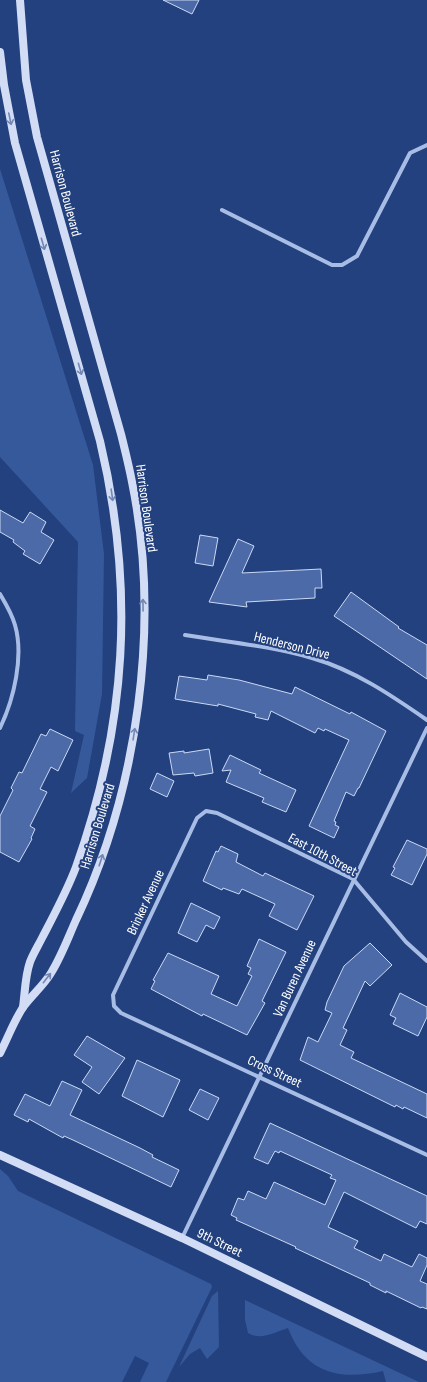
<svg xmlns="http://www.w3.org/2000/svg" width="427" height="1382" font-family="'Sofia Sans Condensed',sans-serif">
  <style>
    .green { fill: #36599c }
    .building { fill: #4b6aa7; stroke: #cbd9f5 }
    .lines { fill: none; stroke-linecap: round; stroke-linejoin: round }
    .street { stroke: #a8bde6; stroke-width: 4 }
    .secondary { stroke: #d2ddf5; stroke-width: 8 }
    .oneway { stroke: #7287b4 }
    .labels { text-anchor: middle; stroke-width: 4; stroke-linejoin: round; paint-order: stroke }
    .street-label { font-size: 14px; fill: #fff; stroke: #23417e }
  </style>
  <rect width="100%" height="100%" fill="#23417e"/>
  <g class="green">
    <polygon points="0,169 93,465 104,554 102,694 87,778 71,793 84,735 75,731 78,542 0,457"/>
    <polygon points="0,1169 8,1176 18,1191 211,1284 212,1287 166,1382 140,1382 149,1363 135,1356 122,1382 0,1382"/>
    <polygon points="218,1291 219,1347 207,1359 200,1348 190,1354 179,1367 212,1296"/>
    <path d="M245,1300L419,1382H386L383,1371C339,1381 305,1373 288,1328C275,1332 261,1341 248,1333L245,1320Z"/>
  </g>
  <g class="building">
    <polygon points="163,0 199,0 192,14"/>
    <polygon points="0,510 23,523 30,512 46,522 41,532 54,540 40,564 23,554 25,551 13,542 14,540 0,532"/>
    <polygon points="200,535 218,538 213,566 195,563"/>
    <polygon points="238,539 254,546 242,573 321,569 322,588 315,588 315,598 246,602 247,607 209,602"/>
    <polygon points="351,592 399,627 398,628 427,645 427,679 334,616"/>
    <polygon points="208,675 239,680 292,694 295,687 350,714 351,712 386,731 359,788 358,788 354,796 346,792 334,821 336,822 335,825 339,827 334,838 309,826 349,740 325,729 324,731 318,728 315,733 271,711 268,720 255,717 256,714 218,704 218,706 175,699 179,676 207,680"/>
    <polygon points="50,729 73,740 58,771 51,767 40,789 47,792 30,826 35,829 31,838 32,839 19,862 0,852 0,816 13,790 11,788 19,772 22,773 41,734 46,736"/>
    <polygon points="209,749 213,773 195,776 194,773 173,775 169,753 184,751 184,753"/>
    <polygon points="230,755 261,770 259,773 296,790 286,812 262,802 264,798 226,782 231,770 222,771"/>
    <polygon points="157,773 174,781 167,797 150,789"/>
    <polygon points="407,840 427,849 427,854 412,885 391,875 395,868 393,867"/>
    <polygon points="221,846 238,854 236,862 263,876 265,873 314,896 297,930 269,916 275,904 242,889 239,894 223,888 222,890 203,881 216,851 218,852"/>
    <polygon points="191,903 220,917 214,929 206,925 197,942 178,933"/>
    <polygon points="259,939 286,952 262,1001 265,1003 247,1035 203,1014 202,1016 151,989 155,981 153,980 168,953 219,976 211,994 237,1006 252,976 248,974 251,968 247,966"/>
    <polygon points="370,943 392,965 370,986 365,981 343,1028 347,1030 340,1045 354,1052 351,1058 427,1094 427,1118 404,1107 403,1109 396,1105 395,1107 300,1060 308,1037 318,1042 332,1013 325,1010 327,1002 344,966"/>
    <polygon points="400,993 427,1007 427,1017 418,1036 393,1024 396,1018 390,1015"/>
    <polygon points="87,1036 125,1058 99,1094 82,1082 92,1067 74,1055"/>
    <polygon points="137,1060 180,1080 163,1117 122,1096"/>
    <polygon points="62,1081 82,1090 70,1115 140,1148 153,1155 152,1157 179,1170 171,1187 73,1140 64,1136 63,1138 29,1119 28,1122 14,1115 25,1094 50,1106"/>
    <polygon points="200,1089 219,1098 208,1120 189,1110"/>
    <polygon points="270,1123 427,1196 427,1224 420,1221 416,1228 344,1192 328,1227 358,1241 354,1248 381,1261 384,1254 412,1267 419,1254 427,1258 427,1265 420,1281 427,1284 427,1309 422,1307 421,1308 386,1291 386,1293 370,1285 370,1283 295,1248 296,1247 236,1220 237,1218 231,1215 238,1198 244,1200 248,1191 266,1199 274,1182 325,1205 336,1180 330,1178 332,1175 280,1151 279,1153 275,1151 268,1164 254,1158"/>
  </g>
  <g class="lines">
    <g class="street">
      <polyline points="222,210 332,265 342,265 357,256 410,153 427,145"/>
      <path d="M0,594C6,604 12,614 15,625C24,656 14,699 0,728"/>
      <path d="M185,635C227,642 271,646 312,658C354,670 391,695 427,720"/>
      <polyline points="427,961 406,942 353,879 217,813 206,811 197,818 113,995 114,1006 121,1013 427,1155"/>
      <polyline points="182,1238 427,728"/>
    </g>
    <g class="secondary">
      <path d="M0,52L4,85L15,143L100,441C135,588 127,724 76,867C67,891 54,915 42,938C38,946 33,954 30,962C25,976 25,993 23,1007"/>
      <path d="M0,1053C8,1038 14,1020 24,1006C32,995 44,985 51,973C61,957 68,938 76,920C138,790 161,624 132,482C129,466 125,450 121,434L37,137L26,80L20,0"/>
      <polyline points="0,1155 182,1238 427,1357"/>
    </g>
  </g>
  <defs><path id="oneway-shaft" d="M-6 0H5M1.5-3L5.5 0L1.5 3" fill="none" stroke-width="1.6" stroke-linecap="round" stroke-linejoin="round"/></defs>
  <g class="oneway">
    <use href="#oneway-shaft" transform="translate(10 119) rotate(78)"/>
    <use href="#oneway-shaft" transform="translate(43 244) rotate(74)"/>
    <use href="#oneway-shaft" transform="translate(80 369) rotate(74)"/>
    <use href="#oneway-shaft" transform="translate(112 495) rotate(82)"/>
    <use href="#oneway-shaft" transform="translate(143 605) rotate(-91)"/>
    <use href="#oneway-shaft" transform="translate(134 734) rotate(-81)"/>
    <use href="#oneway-shaft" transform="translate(101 860) rotate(-72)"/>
    <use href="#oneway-shaft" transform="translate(47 978) rotate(-52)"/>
  </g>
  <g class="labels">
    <g class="street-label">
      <text transform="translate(66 193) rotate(75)" y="5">Harrison Boulevard</text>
      <text transform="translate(147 508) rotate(82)" y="5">Harrison Boulevard</text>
      <text transform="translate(292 645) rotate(14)" y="5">Henderson Drive</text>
      <text transform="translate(97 826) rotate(-73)" y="5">Harrison Boulevard</text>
      <text transform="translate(323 854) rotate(28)" y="5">East 10th Street</text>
      <text transform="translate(145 902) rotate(-65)" y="5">Brinker Avenue</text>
      <text transform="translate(294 978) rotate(-65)" y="5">Van Buren Avenue</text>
      <text transform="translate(275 1071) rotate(25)" y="5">Cross Street</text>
      <text transform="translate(220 1242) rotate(26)" y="5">9th Street</text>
    </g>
  </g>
</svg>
